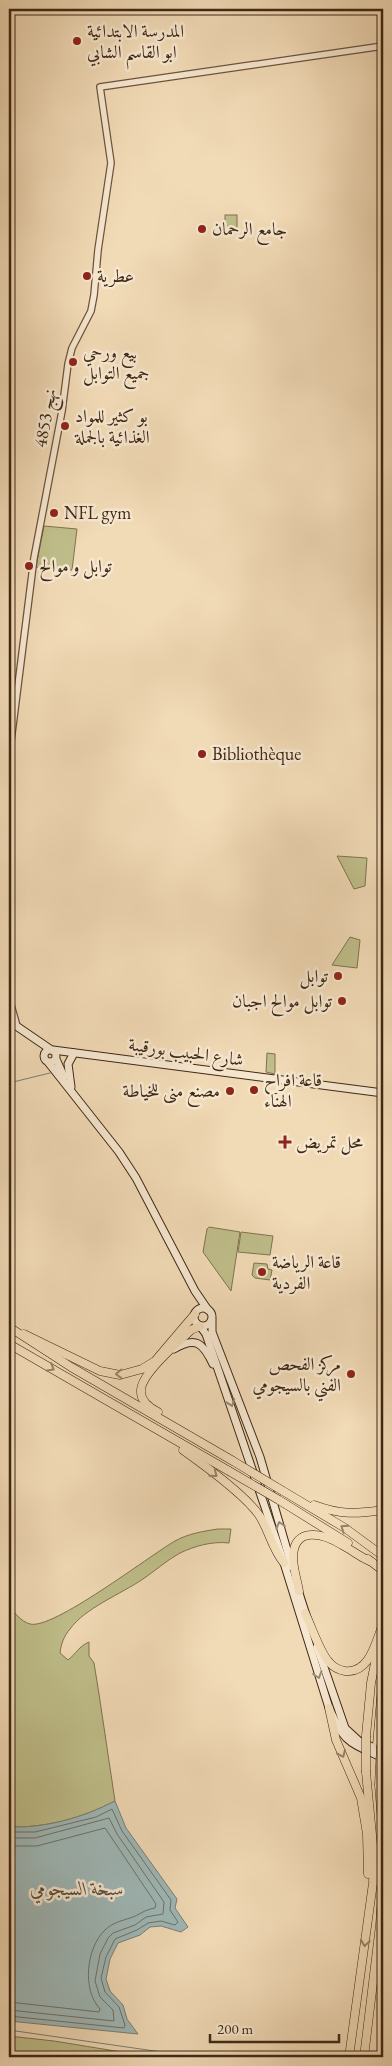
<svg xmlns="http://www.w3.org/2000/svg" width="392" height="2066" font-family="'EB Garamond',Amiri,serif">
  <style>
    .green { fill: #bfbe8a; stroke: #7f734f }
    .water { fill: #9eb8b8; stroke: #787e76 }
    .lines { fill: none; stroke-linecap: round; stroke-linejoin: round }
    .shore { stroke: #6e7066; stroke-width: 1 }
    .stream { stroke: #787e76; stroke-width: 1 }
    .tertiary-casing { stroke: #6c543c; stroke-width: 8 }
    .secondary-casing { stroke: #3f2814; stroke-width: 9 }
    .trunk-casing { stroke: #3f2814; stroke-width: 9 }
    .tertiary { stroke: #f6e7d0; stroke-width: 5.5 }
    .secondary { stroke: #f6e7d0; stroke-width: 7 }
    .trunk { stroke: #f1dab6; stroke-width: 8 }
    .rail-casing { stroke: #3f2814; stroke-width: 3 }
    .rail { stroke: #f6e7d0; stroke-width: 1; stroke-dasharray: 4; stroke-linecap: butt }
    .trunk-bridge-casing { stroke: #3f2814; stroke-width: 9; stroke-linecap: butt }
    .trunk-bridge { stroke: #f1dab6; stroke-width: 8 }
    .oneway { stroke: #988165 }
    .oneway2 { stroke: #9a8872 }
    .poi-dot { fill: #8f2418; stroke: #f6e7d0; stroke-width: 2 }
    .labels { text-anchor: middle; stroke-width: 5; stroke-linejoin: round; paint-order: stroke }
    .poi-label { font-size: 18px; fill: #3f2814; stroke: #f6e7d0; text-anchor: start }
    .street-label { font-size: 18px; fill: #3f2814; stroke: #f6e7d0 }
    .water-label { font-size: 19px; font-style: italic; fill: #574c3d; stroke: #f6e7d0 }
  </style>
  <rect width="100%" height="100%" fill="#f1dab6"/>
  <filter id="stains"><feTurbulence type="fractalNoise" baseFrequency=".004" numOctaves="4"/><feColorMatrix values="0 0 0 0 .2 0 0 0 0 .09 0 0 0 0 .02 0 0 0 .5 -.17"/></filter>
  <radialGradient id="worn" r=".72"><stop offset=".6" stop-color="#630" stop-opacity="0"/><stop offset="1" stop-color="#630" stop-opacity=".3"/></radialGradient>
  <g class="green">
    <rect x="225" y="215" width="12" height="17"/>
    <polygon points="44,526 77,529 72,570 36,567"/>
    <polygon points="337,856 367,858 365,886 354,889"/>
    <polygon points="350,937 360,940 357,968 332,965"/>
    <polygon points="267,1053 275,1054 275,1074 266,1072"/>
    <polygon points="209,1227 240,1232 231,1291 203,1252 207,1229"/>
    <polygon points="241,1232 273,1236 270,1255 238,1252"/>
    <polygon points="254,1263 267,1264 268,1269 272,1270 270,1280 255,1278 252,1275"/>
    <polygon points="9,1378 14,1384 13,1422 9,1436"/>
    <path d="M218,1529H231L229,1543C212,1541 195,1546 180,1553C167,1560 155,1571 143,1579C121,1594 85,1608 70,1629C64,1636 61,1644 60,1653L68,1660C76,1654 79,1646 89,1642V1656L94,1663L99,1694L115,1801C82,1818 46,1828 9,1827V1608C16,1613 20,1621 30,1624C53,1630 149,1556 175,1541C187,1534 204,1531 218,1529Z"/>
    <polygon points="9,2036 54,2041 152,2057 9,2057"/>
  </g>
  <path class="water" d="M115,1801L126,1828L177,1899L175,1908L188,1927L181,1932L161,1926L150,1927L140,1935L118,1943L110,1959L106,1979L110,1991L123,2005L127,2019L138,2034L9,2021V1827C46,1828 82,1818 115,1801Z"/>
  <g class="lines">
    <g class="shore">
      <polyline points="9,1832 35,1832 96,1817 112,1809 122,1831 171,1900 170,1910 178,1922 175,1925 161,1921 148,1923 137,1930 115,1939 106,1957 101,1978 105,1992 119,2007 125,2025 124,2028 9,2016"/>
      <polyline points="9,1838 35,1838 109,1818 117,1834 164,1902 163,1914 146,1917 135,1925 113,1933 108,1938 100,1954 95,1981 100,1997 113,2010 114,2021 9,2010"/>
      <path d="M9,1846H37L105,1828L156,1904L155,1908C143,1910 140,1915 130,1918C121,1921 112,1923 105,1930C86,1948 82,1990 100,2009L99,2012L9,2002"/>
    </g>
    <g class="stream">
      <polyline points="9,1083 50,1073"/>
      <polyline points="9,2030 196,2057"/>
    </g>
    <g class="tertiary-casing">
      <g id="tertiary">
        <polyline points="9,757 34,558 62,411 68,364 72,348 91,311 94,295 98,250 111,163 100,87 383,46"/>
        <polyline points="9,998 17,1026"/>
      </g>
    </g>
    <g class="secondary-casing">
      <g id="secondary">
        <polyline points="9,1021 50,1049"/>
        <circle cx="50" cy="1056" r="6"/>
        <polyline points="53,1050 383,1093"/>
        <polyline points="56,1059 64,1077"/>
        <polyline points="48,1062 119,1152 136,1178 195,1291 208,1310"/>
        <polyline points="71,1087 68,1064 74,1053"/>
        <circle cx="203" cy="1317" r="9"/>
        <polyline points="212,1320 212,1332 260,1457 292,1567"/>
        <path d="M200,1326L206,1334L284,1563L329,1708C345,1744 349,1742 383,1758"/>
        <path d="M174,1349C196,1336 203,1343 213,1364"/>
        <polyline points="297,1587 307,1618"/>
        <polyline points="317,1647 345,1728 359,1741 383,1752"/>
      </g>
    </g>
    <g class="trunk-casing">
      <g id="trunk">
        <polyline points="9,1327 71,1367 233,1461"/>
        <polyline points="24,1334 100,1371 120,1375 142,1369 155,1361 195,1314"/>
        <polyline points="9,1344 229,1471"/>
        <path d="M158,1412C150,1408 141,1401 141,1392C139,1375 179,1342 191,1330L200,1326"/>
        <path d="M183,1450C204,1465 245,1495 259,1515C269,1530 272,1549 284,1563"/>
        <polyline points="283,1491 345,1528 383,1556"/>
        <polyline points="279,1500 348,1543"/>
        <path d="M314,1505C341,1515 356,1514 383,1510"/>
        <polyline points="368,1559 383,1571"/>
        <path d="M299,1591C297,1580 293,1568 293,1557C294,1525 324,1534 342,1545C352,1550 361,1558 372,1562"/>
        <path d="M305,1613C311,1625 320,1653 329,1662C333,1667 339,1670 345,1671C370,1674 376,1641 383,1624"/>
        <polyline points="329,1708 336,1740 361,1798 367,1834 368,1874"/>
        <polyline points="366,1736 371,1683 378,1648"/>
        <polyline points="377,1745 383,1676"/>
        <polyline points="379,1785 383,1834"/>
        <polyline points="349,2057 373,1883 374,1856 366,1772"/>
        <polyline points="364,2057 380,1925 383,1883"/>
      </g>
    </g>
    <use href="#tertiary" class="tertiary"/>
    <use href="#secondary" class="secondary"/>
    <use href="#trunk" class="trunk"/>
    <g class="rail-casing">
      <polyline id="rail" points="378,2057 383,2018"/>
    </g>
    <use href="#rail" class="rail"/>
    <g class="trunk-bridge-casing">
      <g id="trunk-bridge">
        <polyline points="233,1461 283,1491"/>
        <polyline points="229,1471 279,1500"/>
        <polyline points="366,1736 366,1772"/>
        <polyline points="379,1785 381,1745"/>
      </g>
    </g>
    <use href="#trunk-bridge" class="trunk-bridge"/>
  </g>
  <defs><path id="oneway-chevron" d="M-2-3.5L2.5 0L-2 3.5" fill="none" stroke-width="1.6" stroke-linecap="round" stroke-linejoin="round" transform="scale(1.25)"/></defs>
  <g class="oneway">
    <use href="#oneway-chevron" transform="translate(51 1368) rotate(30)"/>
    <use href="#oneway-chevron" transform="translate(119 1374) rotate(179)"/>
    <use href="#oneway-chevron" transform="translate(214 1474) rotate(39)"/>
    <use href="#oneway-chevron" transform="translate(344 1528) rotate(-146)"/>
    <use href="#oneway-chevron" transform="translate(342 1754) rotate(66)"/>
    <use href="#oneway-chevron" transform="translate(365 1943) rotate(98)"/>
  </g>
  <g class="oneway2">
    <use href="#oneway-chevron" transform="translate(231 1403) rotate(70)"/>
    <use href="#oneway-chevron" transform="translate(280 1525) rotate(-106)"/>
    <use href="#oneway-chevron" transform="translate(318 1675) rotate(72)"/>
  </g>
  <g class="poi-dot">
    <circle cx="77" cy="41" r="5"/>
    <circle cx="202" cy="229" r="5"/>
    <circle cx="87" cy="276" r="5"/>
    <circle cx="73" cy="362" r="5"/>
    <circle cx="65" cy="426" r="5"/>
    <circle cx="54" cy="513" r="5"/>
    <circle cx="29" cy="566" r="5"/>
    <circle cx="202" cy="754" r="5"/>
    <circle cx="338" cy="976" r="5"/>
    <circle cx="342" cy="1001" r="5"/>
    <circle cx="254" cy="1090" r="5"/>
    <circle cx="230" cy="1091" r="5"/>
    <path d="M282.5 1134.5h5v5h5v5h-5v5h-5v-5h-5v-5h5z"/>
    <circle cx="262" cy="1272" r="5"/>
    <circle cx="351" cy="1374" r="5"/>
  </g>
  <g class="labels">
    <g class="poi-label">
      <text x="87" y="37">المدرسة الابتدائية<tspan x="87" dy="21">ابو القاسم الشابي</tspan></text>
      <text x="212" y="235">جامع الرحمان</text>
      <text x="97" y="282">عطرية</text>
      <text x="83" y="358">بيع ورحي<tspan x="83" dy="21">جميع التوابل</tspan></text>
      <text x="75" y="422">بو كثير للمواد<tspan x="75" dy="21">الغذائية بالجملة</tspan></text>
      <text x="64" y="519">NFL gym</text>
      <text x="39" y="572">توابل و موالح</text>
      <text x="212" y="760">Bibliothèque</text>
      <text x="328" y="982" text-anchor="end">توابل</text>
      <text x="332" y="1007" text-anchor="end">توابل موالح اجبان</text>
      <text x="264" y="1086">قاعة افراح<tspan x="264" dy="21">الهناء</tspan></text>
      <text x="220" y="1097" text-anchor="end">مصنع منى للخياطة</text>
      <text x="296" y="1148">محل تمريض</text>
      <text x="272" y="1268">قاعة الرياضة<tspan x="272" dy="21">الفردية</tspan></text>
      <text x="341" y="1370" text-anchor="end">مركز الفحص<tspan x="341" dy="21">الفني بالسيجومي</tspan></text>
    </g>
    <g class="street-label">
      <text transform="translate(45 418) rotate(-80)" y="6">نهج 4853</text>
      <text transform="translate(186 1052) rotate(8)" y="6">شارع الحبيب بورقيبة</text>
    </g>
    <g class="water-label">
      <text x="77" y="1895">سبخة السيجومي</text>
    </g>
  </g>
  <rect width="392" height="2066" fill="none" stroke="#f1dab6" stroke-width="30"/>
  <rect x="10" y="10" width="372" height="2046" fill="none" stroke="#3f2814" stroke-width="2.5"/>
  <rect x="15" y="15" width="362" height="2036" fill="none" stroke="#3f2814"/>
  <path d="M210 2034v8h129v-8" fill="none" stroke="#3f2814" stroke-width="2.5"/>
  <text x="217" y="2034" font-size="15" fill="#3f2814" stroke="#f6e7d0" stroke-width="4" paint-order="stroke">200 m</text>
  <rect width="100%" height="100%" filter="url(#stains)"/>
  <rect width="100%" height="100%" fill="url(#worn)"/>
</svg>
